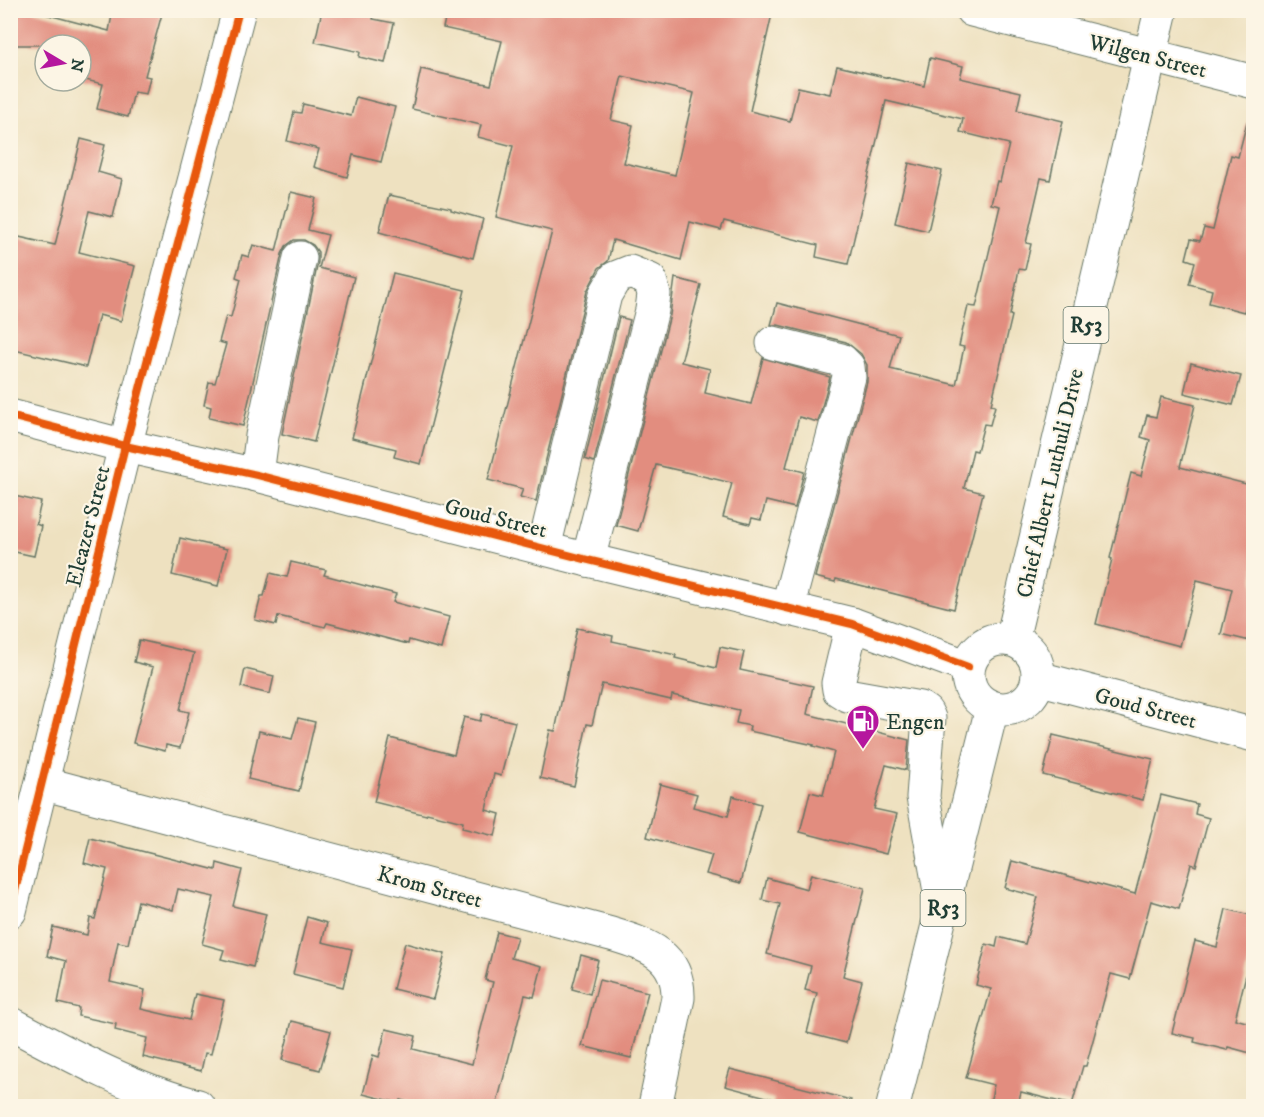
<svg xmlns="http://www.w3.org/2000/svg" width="1264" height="1117" font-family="'IM FELL DW Pica',serif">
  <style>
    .building { fill: #e28d7f; fill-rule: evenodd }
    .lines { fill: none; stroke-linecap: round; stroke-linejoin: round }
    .minor-casing { stroke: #677665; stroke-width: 35 }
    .major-casing { stroke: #677665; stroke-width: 35 }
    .minor { stroke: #fff; stroke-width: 33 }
    .major { stroke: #fff; stroke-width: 33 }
    .cycleway-casing { stroke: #fcf5e5; stroke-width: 11 }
    .cycleway { stroke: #e8590c; stroke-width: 8 }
    .labels { text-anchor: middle; stroke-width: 4.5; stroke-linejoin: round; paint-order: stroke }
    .shield { fill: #fcf5e5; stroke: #617469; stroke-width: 1.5 }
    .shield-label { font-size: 21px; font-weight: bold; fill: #1f3d34 }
    .street-label { font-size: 22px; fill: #1f3d34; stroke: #fcf5e5 }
    .poi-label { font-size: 22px; fill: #1f3d34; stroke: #fcf5e5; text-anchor: start }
  </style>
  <rect width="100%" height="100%" fill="#fcf5e5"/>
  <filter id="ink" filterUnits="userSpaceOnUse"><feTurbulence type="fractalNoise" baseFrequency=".0167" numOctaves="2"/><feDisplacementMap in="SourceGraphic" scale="12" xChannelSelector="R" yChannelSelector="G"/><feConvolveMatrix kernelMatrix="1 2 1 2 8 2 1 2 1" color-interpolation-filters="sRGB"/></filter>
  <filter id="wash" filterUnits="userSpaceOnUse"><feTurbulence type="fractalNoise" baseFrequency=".008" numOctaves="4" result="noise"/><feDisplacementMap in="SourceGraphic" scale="24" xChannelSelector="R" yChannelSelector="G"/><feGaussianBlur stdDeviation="1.35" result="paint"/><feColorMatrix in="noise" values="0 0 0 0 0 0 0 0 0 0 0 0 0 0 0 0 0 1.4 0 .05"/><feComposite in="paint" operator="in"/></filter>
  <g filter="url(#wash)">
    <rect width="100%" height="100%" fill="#eee1c0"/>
    <g id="blocks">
      <g class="building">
        <polygon points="10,10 30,10 109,31 113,10 163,10 145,76 150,77 146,94 134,92 128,117 97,109 103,84 81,79 81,45 10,45"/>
        <polygon points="322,10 375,10 373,19 394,23 385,63 359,57 360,52 315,42"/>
        <path d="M447,10H755L772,14L750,111L790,121L798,87L830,94L837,66L924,86L930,58L963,66L960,78L1021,92L1017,110L1063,121L1050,180L1041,178L1026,243L1031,244L1025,270L1019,269L1010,315L1012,316L991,405L995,406L990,425L984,424L977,451L973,450L964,488L983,493L954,609L836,579L835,582L815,577L867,382V365L861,354L846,342L778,325H771L777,303L899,335L890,369L956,385L964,347L959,346L968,306L976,307L1000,206L991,204L997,181L1000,182L1009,144L960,132L963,119L886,101L848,264L816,257L818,245L724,221L721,230L690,222L681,260L613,240L608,261L599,268L587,291L536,501L520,497L523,489L488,480L552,231L496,217L513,146L478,137L481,125L412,109L421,69L491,85L502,41L443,28ZM622,76L694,93L675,175L624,163L633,125L611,120Z"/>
        <polygon points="356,97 395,107 381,162 353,155 347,177 314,167 319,149 287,141 294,112 301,113 303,104 351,116"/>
        <polygon points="1247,122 1254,123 1254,274 1244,312 1209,303 1212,290 1189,284 1195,262 1186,259 1191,239 1200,241 1204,228 1213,230 1231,155 1238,157"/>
        <polygon points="81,139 105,145 98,172 122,179 113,217 89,211 79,252 135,266 121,321 99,315 86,367 10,349 10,235 55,245"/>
        <polygon points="909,163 942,171 928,231 895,223"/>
        <polygon points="291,192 316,198 308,230 328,235 319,268 354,277 314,442 282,434 318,262 318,252 313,245 304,240 294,240 286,246 282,254 243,426 209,418 211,407 204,405 209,382 215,383 226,344 219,342 226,316 231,317 241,279 236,277 242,255 249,257 253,245 276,251"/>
        <polygon points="389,195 451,208 451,210 483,219 473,258 379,232"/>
        <polygon points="393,273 465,290 421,464 394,457 396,449 352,438"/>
        <polygon points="675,278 701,285 681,362 710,369 705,393 751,404 763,358 830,377 818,422 799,417 786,467 804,472 795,508 766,501 761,520 752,518 750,524 723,517 732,483 656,465 638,531 616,525 670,315"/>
        <polygon points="619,317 630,320 594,462 585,459"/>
        <polygon points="1191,363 1241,376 1233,405 1184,393"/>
        <polygon points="1161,397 1195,405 1180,467 1254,486 1254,642 1221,634 1232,589 1197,580 1180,646 1096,624 1112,559 1110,558 1131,473 1141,476 1150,440 1141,437 1147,415 1156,417"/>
        <polygon points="10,495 41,502 36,524 41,526 34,556 10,551"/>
        <polygon points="180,538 227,549 218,586 172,575"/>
        <polygon points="291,562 326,570 324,575 396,594 393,602 449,617 441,649 409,640 408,644 327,623 325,627 278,616 276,625 255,620 261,596 264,596 270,573 287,577"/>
        <polygon points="577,628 613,636 612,641 676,655 675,658 716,668 720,647 744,652 740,670 813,686 807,714 909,740 906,770 886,765 874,809 897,814 886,854 800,832 810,792 823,795 834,752 813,746 814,745 749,731 750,726 736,723 739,710 672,695 671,700 602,684 592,725 587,724 574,786 540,778 550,730 555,731"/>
        <polygon points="139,640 194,653 180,710 189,712 180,748 166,745 165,751 133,743 153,667 134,662"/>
        <polygon points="245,669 274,676 270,694 241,687"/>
        <polygon points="482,714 515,722 501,776 494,774 486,810 500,814 495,836 462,828 463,822 427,813 426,815 374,802 390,738 454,755 464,717 480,721"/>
        <polygon points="298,718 315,722 299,791 248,779 259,731 292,739"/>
        <polygon points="1053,735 1153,759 1143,800 1043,775"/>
        <polygon points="660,784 697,794 693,807 728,816 733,796 761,804 741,883 706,874 712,855 647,837"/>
        <polygon points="1161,795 1197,804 1195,814 1209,818 1196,866 1191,864 1179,909 1151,901 1130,979 1111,974 1086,1066 1083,1066 1072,1105 1021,1092 1017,1107 989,1107 994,1085 966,1078 991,989 976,985 986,944 996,947 998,937 1025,944 1038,897 1005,888 1012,861 1135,894"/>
        <polygon points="90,838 216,870 217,863 242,870 233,906 266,914 253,967 221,959 224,950 202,944 214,897 178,889 173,910 138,901 128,944 118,942 110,982 145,990 141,1009 189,1020 195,994 224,1000 211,1054 205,1053 201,1071 143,1057 147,1038 115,1030 116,1024 78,1016 79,1008 58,1003 66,961 47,956 53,927 87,935 90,918 95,919 107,869 84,863"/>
        <polygon points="811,874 865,888 843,976 862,981 846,1043 807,1033 817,993 805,990 811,966 767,954 780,904 762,900 767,878 807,889"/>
        <polygon points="1226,909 1254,916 1254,943 1235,1019 1254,1024 1254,1054 1228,1047 1227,1050 1194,1042 1195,1038 1172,1033 1195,941 1217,947"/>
        <polygon points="307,917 327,923 322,942 352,949 343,987 293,974"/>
        <polygon points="497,932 517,937 511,958 542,966 534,997 525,995 496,1107 426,1107 400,1100 399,1103 363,1094 373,1055 379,1057 386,1029 416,1036 413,1049 472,1064 493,982 485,980"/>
        <polygon points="405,943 445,954 433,999 393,989"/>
        <polygon points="581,955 598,960 590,994 572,989"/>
        <polygon points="599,980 648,992 631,1058 582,1046"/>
        <polygon points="292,1021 331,1031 320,1070 282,1060"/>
        <polygon points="730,1069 851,1100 850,1107 772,1107 774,1099 725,1086"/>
      </g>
    </g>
  </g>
  <g filter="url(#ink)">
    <use href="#blocks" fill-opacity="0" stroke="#677665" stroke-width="1.5"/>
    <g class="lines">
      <g class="minor-casing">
        <g id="minor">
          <polyline points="972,10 1254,82"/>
          <polyline points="773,343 841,360 848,367 849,377 787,609"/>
          <polyline points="10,416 125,446 257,475 588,560 852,624 968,667"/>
          <polyline points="257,475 262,436 300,258"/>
          <polyline points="544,548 605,295 615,278 630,272 650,280 654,294 652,310 588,560"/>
          <polyline points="852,624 838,683 839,690 847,695 920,708 926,712 929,718 923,797 943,908"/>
          <polyline points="1038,678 1254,735"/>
          <path d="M42,783L611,934C647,945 679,954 678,998L655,1106"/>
          <polyline points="10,911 125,446 239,10"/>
          <path d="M10,1023C70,1055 132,1089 198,1106"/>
        </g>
      </g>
      <g class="major-casing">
        <g id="major">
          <circle cx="1003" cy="674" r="35"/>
          <polyline points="1012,640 1161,10"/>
          <polyline points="893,1106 992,708"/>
        </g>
      </g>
      <use href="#minor" class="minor"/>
      <use href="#major" class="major"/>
      <g class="cycleway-casing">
        <g id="cycleway">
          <polyline points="10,416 125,446 257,475 588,560 852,624 968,667"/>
          <polyline points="10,911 125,446 239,10"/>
        </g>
      </g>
      <use href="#cycleway" class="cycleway"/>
    </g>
  </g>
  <defs>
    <g id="fuel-pin" transform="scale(1.725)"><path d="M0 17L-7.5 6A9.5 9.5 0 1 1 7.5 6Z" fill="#b5179e" stroke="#fcf5e5"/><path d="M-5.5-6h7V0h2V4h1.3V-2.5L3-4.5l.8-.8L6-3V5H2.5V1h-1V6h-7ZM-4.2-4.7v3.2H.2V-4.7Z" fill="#fff"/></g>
  </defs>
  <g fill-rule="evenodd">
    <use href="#fuel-pin" x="863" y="721"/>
  </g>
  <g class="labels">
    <g class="shield">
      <rect x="1063.5" y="307" width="45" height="36" rx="4.5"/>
      <rect x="920.5" y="890" width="45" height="36" rx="4.5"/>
    </g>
    <g class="shield-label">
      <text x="1086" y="332">R53</text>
      <text x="943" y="915">R53</text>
    </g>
    <g class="street-label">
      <text transform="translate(1148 55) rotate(14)" y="8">Wilgen Street</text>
      <text transform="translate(1049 483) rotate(-77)" y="8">Chief Albert Luthuli Drive</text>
      <text transform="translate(496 517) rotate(14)" y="8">Goud Street</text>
      <text transform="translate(87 526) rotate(-76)" y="8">Eleazer Street</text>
      <text transform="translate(1146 707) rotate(15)" y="8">Goud Street</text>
      <text transform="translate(430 886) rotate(15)" y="8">Krom Street</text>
    </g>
    <g class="poi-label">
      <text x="886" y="729">Engen</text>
    </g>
  </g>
  <rect width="1264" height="1117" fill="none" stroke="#fcf5e5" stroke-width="36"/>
  <g transform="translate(63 63) rotate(100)"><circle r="28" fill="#fcf5e5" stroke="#a4ab9e" stroke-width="1.5"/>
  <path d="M0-4.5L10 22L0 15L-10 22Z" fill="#b5179e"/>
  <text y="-9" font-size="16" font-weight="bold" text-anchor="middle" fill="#1f3d34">N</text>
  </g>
</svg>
